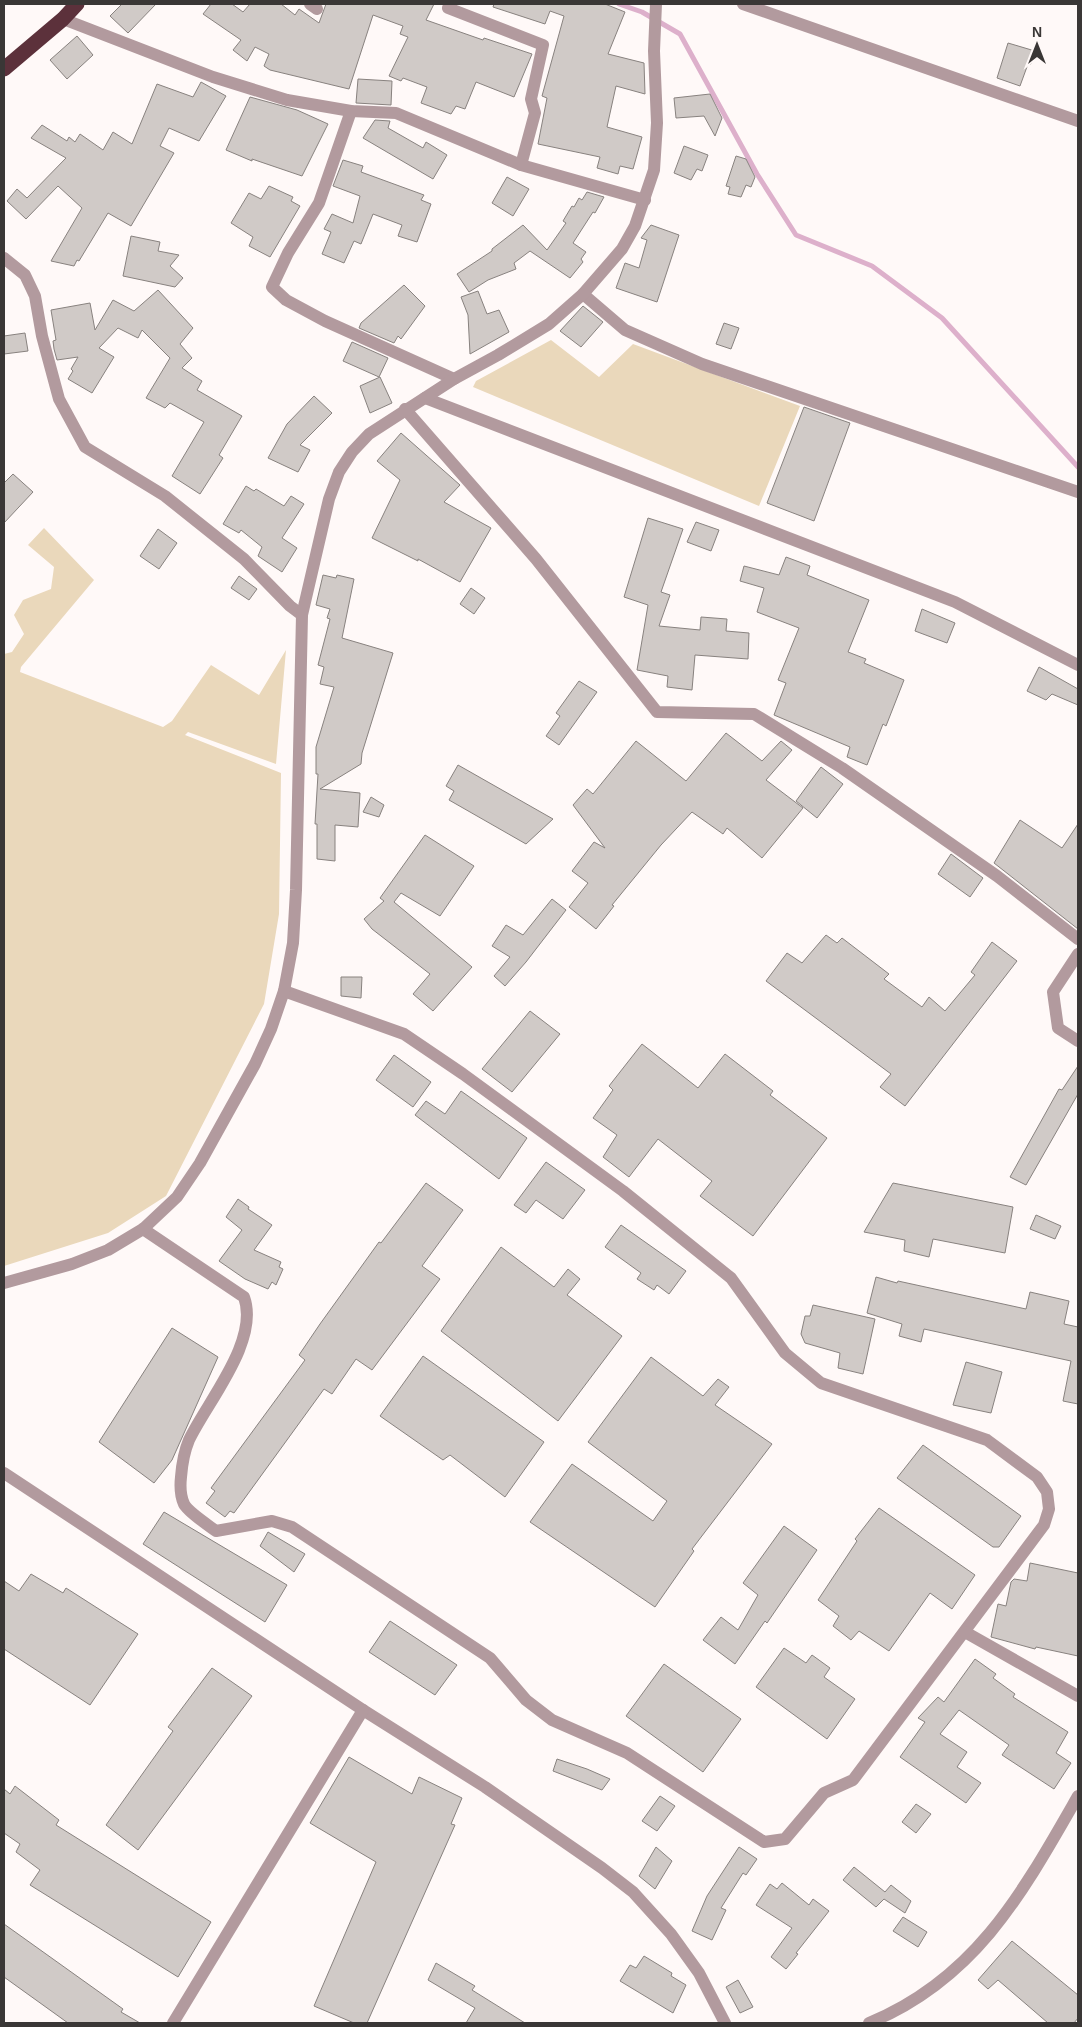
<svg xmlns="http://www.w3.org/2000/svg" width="1082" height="2027" font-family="Helvetica,sans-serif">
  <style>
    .green { fill: #ead8bb }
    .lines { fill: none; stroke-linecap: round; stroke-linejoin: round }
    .stream { stroke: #ddb0cb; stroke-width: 5 }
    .building { fill: #d0cac7; stroke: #88827f }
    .minor { stroke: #b29a9e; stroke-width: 12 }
    .highway { stroke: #5c313b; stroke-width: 15 }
  </style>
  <rect width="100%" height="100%" fill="#fff9f8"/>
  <g class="green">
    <polygon points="551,340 599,377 633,344 800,406 759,506 473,387 476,381"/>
    <polygon points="44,528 94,580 21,667 20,672 163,727 172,721 211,665 259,695 286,650 276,764 188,732 185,735 281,773 279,914 264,1004 166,1196 108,1233 4,1266 4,654 12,652 24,634 14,615 23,600 51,589 54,567 28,545"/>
  </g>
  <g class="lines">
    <polyline class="stream" points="619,4 642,12 680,34 757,174 796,235 872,266 942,318 1078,467"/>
  </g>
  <g class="building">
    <polygon points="122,4 156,4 128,33 110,16"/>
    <polygon points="211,4 232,4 243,12 250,4 281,4 295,15 299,9 319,23 326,4 434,4 426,20 483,40 484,38 532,54 514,97 476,82 465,109 456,106 451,114 421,103 427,87 403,78 401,81 389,76 408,37 400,34 403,26 373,15 349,89 270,70 264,66 269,54 255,47 247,61 233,50 241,40 203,14"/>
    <polygon points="494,4 605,4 625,12 608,54 644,63 645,94 616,86 607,127 642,137 633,169 620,166 618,174 597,168 600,157 538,144 547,98 542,96 564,16 550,11 545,24 493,7"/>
    <polygon points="77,36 93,55 67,79 50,60"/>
    <polygon points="1008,43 1035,51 1031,64 1028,64 1020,86 997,78"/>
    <polygon points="358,79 392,81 391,105 356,103"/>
    <polygon points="201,82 226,96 199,141 169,128 160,146 174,153 131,226 108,213 79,261 77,260 74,266 51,261 82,208 58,186 26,219 7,201 17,189 27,198 66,158 31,138 42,125 67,141 69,137 75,142 80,134 103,150 113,132 132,144 157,84 193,97"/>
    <polygon points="710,94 722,118 715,136 704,116 676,118 674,98"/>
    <polygon points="250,97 297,110 328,124 302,176 252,159 252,161 226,150"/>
    <polygon points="375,120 390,121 388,128 423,148 426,142 447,155 433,179 363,138"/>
    <polygon points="684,146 708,155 702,171 697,169 691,180 674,173"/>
    <polygon points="736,156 746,159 755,177 751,187 746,185 741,197 728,194 730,187 726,186"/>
    <polygon points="343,160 363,166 361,172 424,195 421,200 431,204 417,242 398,236 402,225 373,214 361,244 354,241 344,263 322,254 331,232 324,229 332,214 353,223 360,196 333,186"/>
    <polygon points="507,177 529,189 513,216 492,203"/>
    <polygon points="269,186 293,197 291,201 300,206 270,257 249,246 253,237 231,223 249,193 261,199"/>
    <polygon points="587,192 604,197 595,213 593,212 573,243 586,252 581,259 583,262 570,278 530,251 514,263 516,269 488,280 469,292 457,274 492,251 492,249 523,225 547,250 566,223 563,221 572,206 574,207 579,198 582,200"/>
    <polygon points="651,225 679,235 657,302 616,288 625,263 639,268 647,240 641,238"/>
    <polygon points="131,236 160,242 158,251 179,255 170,266 183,278 175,287 123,276"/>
    <polygon points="404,285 425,306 401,339 398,336 394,343 359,328 361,323"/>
    <polygon points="158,290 193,328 180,344 192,358 182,368 202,381 197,390 242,416 219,455 223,458 200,494 172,476 204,422 170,403 165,408 146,398 170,358 142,330 138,338 118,328 99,348 114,357 92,393 68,379 73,371 71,369 78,357 57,360 54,349 53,341 56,340 51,310 90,303 95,330 113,300 134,311"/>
    <polygon points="478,291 487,314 499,310 509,332 470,354 468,315 461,297"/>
    <polygon points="583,306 603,322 581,347 560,331"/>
    <polygon points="724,323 739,328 731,349 716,344"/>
    <polygon points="25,333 28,351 4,354 4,336"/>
    <polygon points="352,342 388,358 379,377 343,361"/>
    <polygon points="380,377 392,403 370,413 360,386"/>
    <polygon points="314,396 332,413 300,445 310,450 298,472 268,458 287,424"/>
    <polygon points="804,407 850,423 814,521 767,503"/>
    <polygon points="401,433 460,485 444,502 491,528 460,582 418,559 418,561 372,538 400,480 377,461"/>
    <polygon points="13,474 33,492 4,523 4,483"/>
    <polygon points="246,486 254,491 256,489 284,506 291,496 304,504 282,538 297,548 282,572 258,556 262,547 241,530 239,533 223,524"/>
    <polygon points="648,518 683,529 661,592 670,595 659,626 700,630 701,617 727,619 726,631 749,633 748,659 695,655 692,690 667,687 668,676 637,670 648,605 624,597"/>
    <polygon points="696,522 719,530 711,551 687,542"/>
    <polygon points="158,529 177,543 159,569 140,556"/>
    <polygon points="786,557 810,566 807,575 869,600 848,652 866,659 864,663 904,680 886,726 883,724 867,765 847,757 850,747 774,715 786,683 778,680 799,628 757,612 764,588 740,581 744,566 779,575"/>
    <polygon points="323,575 336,578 337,575 354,579 342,638 393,653 362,753 361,764 320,789 360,793 358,827 335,825 335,861 317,859 317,824 315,824 318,774 316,774 316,747 334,687 320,684 324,667 318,665 330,619 327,618 330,609 316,605"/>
    <polygon points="239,576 257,589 249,600 231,588"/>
    <polygon points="471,588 485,598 474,614 460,604"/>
    <polygon points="922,609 955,623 947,643 915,631"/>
    <polygon points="1039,667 1078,689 1078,705 1052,694 1046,700 1027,691"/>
    <polygon points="579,681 597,692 559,745 546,736 560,716 556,713"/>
    <polygon points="726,733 762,761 781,741 792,750 766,780 803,808 762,858 727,828 723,834 692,812 661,845 612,905 614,906 596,929 569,907 588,883 572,871 594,842 605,848 573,805 587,789 593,794 636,741 686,781"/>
    <polygon points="458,765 553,819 526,844 449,800 454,791 446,786"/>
    <polygon points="821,767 843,784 817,818 796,801"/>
    <polygon points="371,797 384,805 379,817 363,812"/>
    <polygon points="1020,820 1062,848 1078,824 1078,929 994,863"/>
    <polygon points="425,835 474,866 440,916 401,893 394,902 472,967 433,1011 413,994 430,974 372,929 364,919 384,901 380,898"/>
    <polygon points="951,854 983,878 970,897 938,874"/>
    <polygon points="552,899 566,910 526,962 505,986 494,976 510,957 492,946 506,925 523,935"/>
    <polygon points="826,935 837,943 842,938 889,974 884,979 922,1007 929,997 945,1011 975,975 971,972 992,942 1017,961 905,1106 880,1087 891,1074 766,981 787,953 802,963"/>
    <polygon points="341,977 362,977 361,998 341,996"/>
    <polygon points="530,1011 560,1034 512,1092 482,1069"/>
    <polygon points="642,1044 698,1088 725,1054 773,1091 770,1095 827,1138 753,1236 700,1196 712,1181 658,1139 629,1177 603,1157 617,1135 593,1118 613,1090 609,1086"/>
    <polygon points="394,1055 431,1082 413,1107 376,1080"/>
    <polygon points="1078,1066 1078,1094 1026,1185 1010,1177 1059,1089 1062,1090"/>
    <polygon points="461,1091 527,1138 499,1179 415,1115 426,1101 445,1114"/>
    <polygon points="546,1162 585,1190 563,1219 536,1200 526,1213 514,1205"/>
    <polygon points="426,1183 463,1210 422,1266 440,1279 372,1370 356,1359 332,1394 324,1389 234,1513 230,1511 225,1517 206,1503 215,1491 211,1488 305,1360 299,1355 320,1324 379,1242 381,1243"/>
    <polygon points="893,1183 1013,1207 1005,1253 933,1239 929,1257 904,1251 905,1240 864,1232"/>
    <polygon points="238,1199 249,1207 248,1209 272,1225 254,1250 281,1262 279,1267 283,1269 276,1285 272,1282 268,1289 245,1279 219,1261 242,1230 226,1217"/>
    <polygon points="1036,1215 1061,1226 1055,1239 1030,1229"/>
    <polygon points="621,1225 686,1271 669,1294 657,1285 654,1290 637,1279 641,1273 605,1247"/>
    <polygon points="501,1247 554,1287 568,1269 580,1279 567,1295 622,1336 558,1421 441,1331"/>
    <polygon points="876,1277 897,1283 898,1281 1026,1309 1030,1292 1069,1301 1064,1324 1078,1327 1078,1404 1063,1401 1071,1361 924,1329 921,1342 899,1336 902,1324 867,1313"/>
    <polygon points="813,1305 875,1319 863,1374 838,1368 840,1353 805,1343 801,1334 805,1316 810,1316"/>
    <polygon points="172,1328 218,1357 172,1460 154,1483 99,1442"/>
    <polygon points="423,1356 544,1442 505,1497 450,1455 443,1460 380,1416"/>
    <polygon points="651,1357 703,1396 718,1379 729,1387 715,1405 772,1444 692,1549 694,1551 655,1607 530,1522 572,1464 653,1521 667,1501 588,1442"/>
    <polygon points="966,1362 1002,1372 991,1413 953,1405"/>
    <polygon points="923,1445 1021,1516 999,1547 993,1547 897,1478"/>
    <polygon points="879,1508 975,1575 952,1609 930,1593 889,1651 859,1631 851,1640 833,1626 839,1616 818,1600 857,1541 855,1539"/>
    <polygon points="164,1512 287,1585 265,1622 143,1544"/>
    <polygon points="784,1526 817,1550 767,1623 765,1621 735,1664 703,1640 721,1617 738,1630 758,1595 743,1583"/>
    <polygon points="268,1532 305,1554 294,1572 260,1546"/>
    <polygon points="1030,1563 1078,1573 1078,1656 1036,1647 1035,1649 991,1637 998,1604 1006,1606 1011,1582 1014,1579 1027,1581"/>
    <polygon points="31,1574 63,1593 66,1588 138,1634 90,1705 4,1649 4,1581 19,1591"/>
    <polygon points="390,1621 457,1665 435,1695 369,1652"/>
    <polygon points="784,1648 806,1663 812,1655 830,1668 824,1677 855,1699 827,1739 756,1687"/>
    <polygon points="975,1659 996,1674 993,1678 1015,1694 1013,1697 1068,1732 1056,1753 1071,1763 1054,1789 1002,1755 1009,1745 959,1710 940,1734 967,1752 957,1767 981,1783 966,1803 900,1757 925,1722 918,1718 938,1697 944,1702"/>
    <polygon points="664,1664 741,1719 703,1772 626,1716"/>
    <polygon points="212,1668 252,1696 138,1850 106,1825 173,1731 168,1727"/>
    <polygon points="349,1757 412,1794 419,1777 462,1798 451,1824 455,1825 367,2023 354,2023 314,2006 376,1862 310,1823"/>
    <polygon points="557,1759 587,1769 610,1779 602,1790 553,1771"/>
    <polygon points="15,1786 59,1820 56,1825 211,1922 178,1977 30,1885 40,1870 16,1852 20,1844 4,1833 4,1789 10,1794"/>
    <polygon points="660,1796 675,1806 657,1831 642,1821"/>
    <polygon points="916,1804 931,1814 916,1833 902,1822"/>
    <polygon points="656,1847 672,1861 655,1889 639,1876"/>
    <polygon points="739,1847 757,1859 746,1875 743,1873 721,1908 726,1910 712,1940 692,1931 707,1896"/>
    <polygon points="854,1867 885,1892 891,1885 911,1901 905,1913 884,1899 876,1907 843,1880"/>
    <polygon points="782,1883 809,1905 813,1899 829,1911 796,1953 798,1954 786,1969 771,1957 792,1928 756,1905 770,1884 777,1889"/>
    <polygon points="903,1917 927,1932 918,1947 893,1931"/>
    <polygon points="4,1924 123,2009 121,2012 140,2023 68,2023 4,1977"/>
    <polygon points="1012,1941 1078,1995 1078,2018 1074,2023 1048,2023 998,1980 988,1989 978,1980"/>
    <polygon points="644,1956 672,1973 671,1976 686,1985 673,2013 620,1981 630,1965 636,1968"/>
    <polygon points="436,1963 475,1986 472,1990 525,2023 466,2023 475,2008 428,1980"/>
    <polygon points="738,1980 753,2007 740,2013 726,1987"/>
  </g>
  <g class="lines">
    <g class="minor">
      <polyline points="310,4 317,9"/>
      <polyline points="450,4 448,8 543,45 531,99 535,113 521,165"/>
      <polyline points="743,4 1078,121"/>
      <polyline points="63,19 213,77 287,100 351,111 396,113 521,165 645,200"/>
      <polyline points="351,111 319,203 288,253 272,287 286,300 325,321 454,379"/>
      <polyline points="4,258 25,275 35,296 42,336 59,399 85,447 165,496 244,559 290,606 302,615"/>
      <polyline points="583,294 625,330 702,364 1078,492"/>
      <polyline points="425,398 955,602 1078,665"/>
      <polyline points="405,409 536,559 657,712 754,714 842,768 997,876 1078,939"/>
      <polyline points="1078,954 1053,992 1058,1028 1078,1041"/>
      <path d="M143,1229L244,1297C260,1341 207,1402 189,1440C184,1452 182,1464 181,1477C180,1486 180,1495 184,1504C188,1512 208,1525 216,1531L272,1521L292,1527L490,1658L526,1700L552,1720L627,1753L764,1842L785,1839L824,1793L853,1780L1044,1525L1049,1509L1047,1492L1037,1477L987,1440L821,1383L785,1353L731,1278L623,1191L463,1074L404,1034L284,991"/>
      <polyline points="4,1283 72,1264 108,1250 143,1229 177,1197 200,1163 255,1064 271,1029 284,991 293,943 296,890 302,615 329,499 339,472 352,452 369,434 454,379 498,355 549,324 583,294 622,249 635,226 654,170 657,123 654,51 656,4"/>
      <polyline points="4,1473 363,1710 485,1787 602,1868 633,1892 671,1934 699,1973 725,2023"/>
      <polyline points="965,1632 1078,1696"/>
      <polyline points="173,2023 363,1710"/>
      <path d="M869,2023C976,1979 1023,1892 1078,1796"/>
    </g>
    <polyline class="highway" points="4,69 63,19 77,4"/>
  </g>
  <rect width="1082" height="2027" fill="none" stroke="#3a3736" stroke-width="10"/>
  <g transform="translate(1037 45)" stroke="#fff9f8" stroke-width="4" paint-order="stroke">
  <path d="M0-4L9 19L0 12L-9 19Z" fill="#3a3736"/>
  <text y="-8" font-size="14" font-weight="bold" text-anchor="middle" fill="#3a3736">N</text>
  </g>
</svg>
